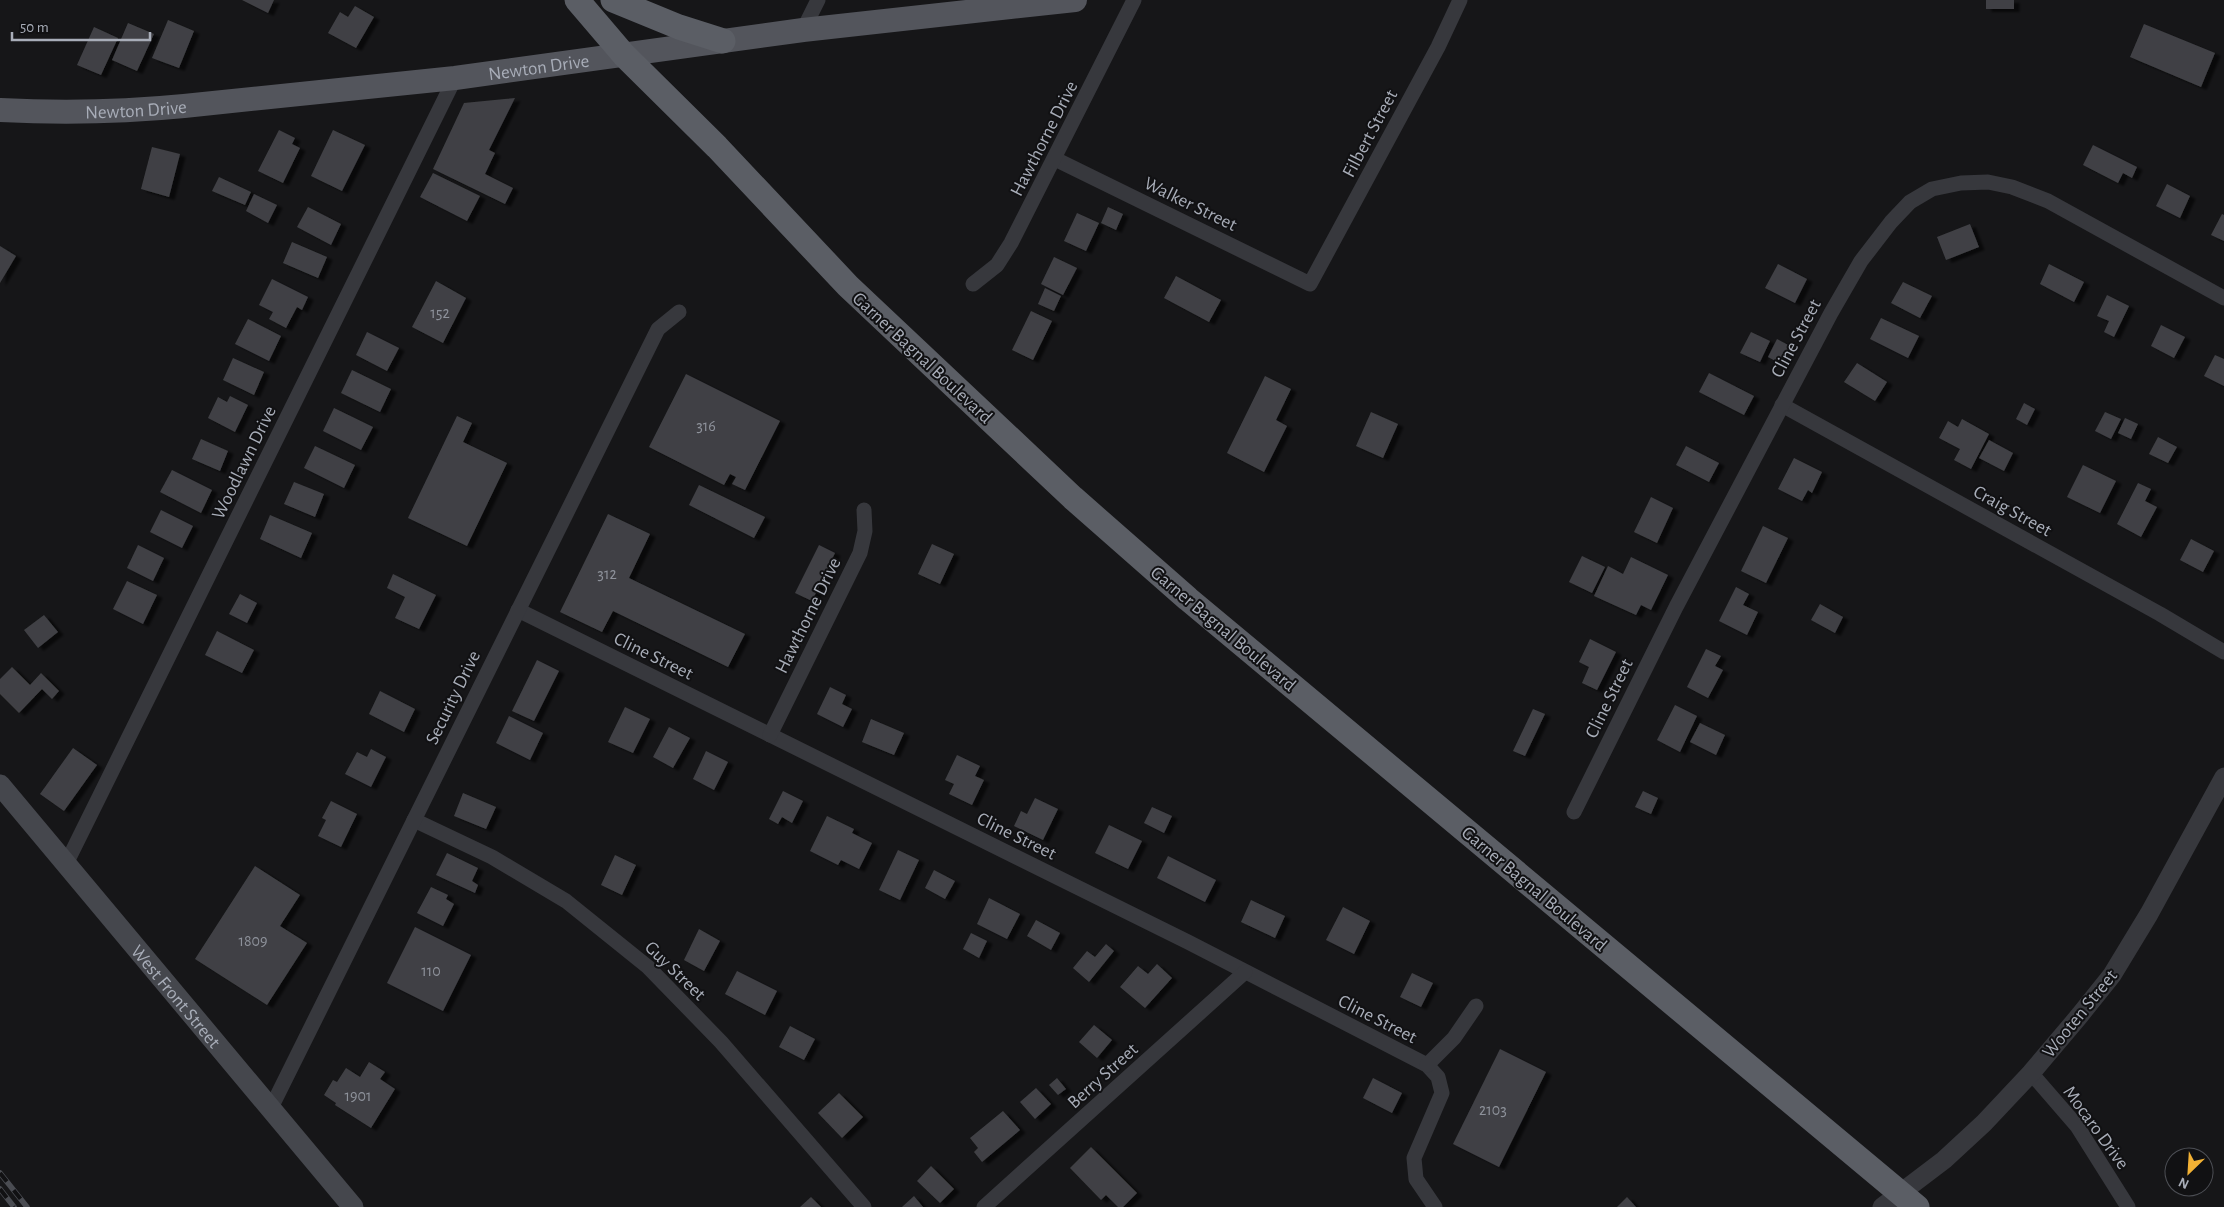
<svg xmlns="http://www.w3.org/2000/svg" width="2224" height="1207" font-family="'Alegreya Sans',sans-serif">
  <style>
    .building { fill: #404145; filter: url(#shadow) }
    .lines { fill: none; stroke-linecap: round; stroke-linejoin: round }
    .minor { stroke: #37383d; stroke-width: 15 }
    .tertiary { stroke: #37383d; stroke-width: 19 }
    .secondary { stroke: #45474d; stroke-width: 21 }
    .primary { stroke: #53555c; stroke-width: 24 }
    .trunk { stroke: #5b5e65; stroke-width: 25 }
    .rail-casing { stroke: #4a4c52; stroke-width: 5.5 }
    .rail { stroke: #111113; stroke-width: 4; stroke-dasharray: 11; stroke-linecap: butt }
    .labels { text-anchor: middle; stroke-width: 4; stroke-linejoin: round; paint-order: stroke }
    .number-label { font-size: 16px; fill: #8e929b }
    .street-label { font-size: 19px; fill: #a8adb8; stroke: #111113 }
  </style>
  <defs>
    <filter id="shadow"><feDropShadow dx="5.5" dy="3" stdDeviation="1" flood-color="#0009"/></filter>
  </defs>
  <rect width="100%" height="100%" fill="#161618"/>
  <g class="building">
    <polygon points="242,0 274,0 268,13"/>
    <rect x="1986" y="0" width="28" height="9"/>
    <polygon points="355,6 374,17 356,48 328,33 340,12 348,17"/>
    <polygon points="168,20 194,31 179,68 152,58"/>
    <polygon points="128,23 154,34 137,71 112,60"/>
    <polygon points="2144,24 2215,53 2201,87 2130,57"/>
    <polygon points="94,27 118,38 101,75 77,65"/>
    <polygon points="515,98 489,150 495,153 485,174 513,188 505,204 433,169 464,103"/>
    <polygon points="279,130 295,138 292,144 300,148 283,183 258,171"/>
    <polygon points="333,130 365,145 342,191 311,176"/>
    <polygon points="2093,145 2137,167 2132,178 2123,173 2118,183 2083,165"/>
    <polygon points="152,147 180,154 169,197 141,189"/>
    <polygon points="433,173 480,196 467,221 420,197"/>
    <polygon points="219,177 251,192 245,205 212,191"/>
    <polygon points="2167,184 2190,196 2180,218 2156,206"/>
    <polygon points="254,194 277,205 268,223 246,211"/>
    <polygon points="308,207 341,224 331,245 297,227"/>
    <polygon points="1108,207 1123,214 1116,230 1101,223"/>
    <polygon points="1077,213 1099,223 1086,251 1064,241"/>
    <polygon points="2222,214 2224,215 2224,241 2211,235"/>
    <polygon points="1970,224 1979,247 1946,260 1937,237"/>
    <polygon points="292,242 327,257 318,278 283,263"/>
    <polygon points="0,246 16,256 0,283"/>
    <polygon points="1054,257 1077,268 1063,295 1041,284"/>
    <polygon points="1778,264 1807,279 1795,303 1765,288"/>
    <polygon points="2049,264 2084,282 2074,302 2040,284"/>
    <polygon points="1176,276 1221,300 1209,322 1164,298"/>
    <polygon points="272,279 308,297 302,310 297,307 286,328 269,319 273,312 259,305"/>
    <polygon points="436,281 466,298 443,343 412,327"/>
    <polygon points="1903,282 1932,296 1920,318 1891,303"/>
    <polygon points="1045,288 1061,296 1054,311 1038,304"/>
    <polygon points="2107,295 2129,306 2114,337 2104,332 2109,321 2097,316"/>
    <polygon points="1031,311 1052,321 1033,360 1012,350"/>
    <polygon points="1881,318 1919,336 1908,358 1870,339"/>
    <polygon points="248,319 281,336 269,361 235,344"/>
    <polygon points="2161,325 2185,337 2174,358 2151,346"/>
    <polygon points="367,332 399,348 387,371 356,355"/>
    <polygon points="1751,332 1770,341 1760,362 1740,353"/>
    <polygon points="1777,339 1790,346 1781,364 1768,357"/>
    <polygon points="2215,355 2224,359 2224,386 2204,376"/>
    <polygon points="233,358 264,372 254,395 223,380"/>
    <polygon points="1857,363 1887,382 1875,401 1844,382"/>
    <polygon points="352,370 391,389 380,412 341,393"/>
    <polygon points="1709,373 1754,396 1744,415 1699,392"/>
    <polygon points="686,374 780,421 745,490 732,484 736,477 730,474 724,485 649,447"/>
    <polygon points="1265,376 1291,389 1276,420 1287,426 1264,472 1227,453"/>
    <polygon points="230,396 248,405 235,432 208,418 218,397 227,402"/>
    <polygon points="2024,403 2035,409 2027,425 2016,419"/>
    <polygon points="334,408 373,427 361,450 323,431"/>
    <polygon points="1371,412 1398,424 1383,458 1356,446"/>
    <polygon points="2105,412 2121,419 2111,439 2095,431"/>
    <polygon points="457,416 472,423 463,442 507,463 467,546 408,518"/>
    <polygon points="2125,418 2138,424 2131,439 2118,433"/>
    <polygon points="1962,419 1989,434 1971,469 1954,460 1960,449 1939,438 1948,421 1958,427"/>
    <polygon points="2158,437 2177,447 2168,463 2149,454"/>
    <polygon points="201,439 228,451 220,471 192,459"/>
    <polygon points="1989,440 2013,453 2004,471 1979,458"/>
    <polygon points="315,446 355,465 344,488 304,468"/>
    <polygon points="1686,446 1719,463 1709,482 1676,465"/>
    <polygon points="1794,458 1822,472 1812,493 1808,490 1802,501 1778,489"/>
    <polygon points="2083,465 2116,481 2100,513 2067,497"/>
    <polygon points="172,470 212,490 201,513 160,492"/>
    <polygon points="294,482 324,494 315,517 284,504"/>
    <polygon points="2138,483 2151,489 2145,501 2157,507 2141,537 2117,524"/>
    <polygon points="699,485 765,517 754,538 689,505"/>
    <polygon points="1651,497 1673,508 1657,543 1634,532"/>
    <polygon points="161,510 193,526 182,548 150,532"/>
    <polygon points="608,514 650,534 629,578 745,634 728,667 613,611 602,632 560,612"/>
    <polygon points="270,515 312,533 301,558 260,539"/>
    <polygon points="1763,526 1788,538 1766,583 1741,571"/>
    <polygon points="2191,539 2214,551 2203,572 2180,560"/>
    <polygon points="932,544 954,554 940,584 918,574"/>
    <polygon points="138,545 164,558 153,581 127,568"/>
    <polygon points="819,545 835,553 812,601 795,593"/>
    <polygon points="1582,556 1605,567 1592,593 1569,582"/>
    <polygon points="1631,557 1668,575 1651,610 1641,605 1636,615 1594,596 1608,566 1623,574"/>
    <polygon points="393,574 436,595 419,629 395,618 405,597 387,588"/>
    <polygon points="127,581 157,595 143,624 113,609"/>
    <polygon points="1736,587 1749,594 1743,605 1758,612 1747,635 1719,621"/>
    <polygon points="240,594 257,603 247,623 229,614"/>
    <polygon points="1820,604 1843,617 1835,633 1811,620"/>
    <polygon points="44,615 58,632 38,648 24,630"/>
    <polygon points="217,631 254,650 242,673 205,655"/>
    <polygon points="1590,639 1616,652 1597,690 1582,683 1589,667 1579,662"/>
    <polygon points="1706,649 1721,656 1715,666 1723,670 1708,698 1687,687"/>
    <polygon points="537,660 559,671 534,721 512,711"/>
    <polygon points="12,667 30,685 41,673 59,691 52,699 42,689 19,713 0,694 0,679"/>
    <polygon points="830,687 846,695 842,704 852,709 843,727 817,714"/>
    <polygon points="380,691 415,709 404,732 369,714"/>
    <polygon points="1675,705 1697,716 1680,752 1657,740"/>
    <polygon points="625,707 650,719 633,753 608,742"/>
    <polygon points="1533,709 1545,714 1525,756 1513,751"/>
    <polygon points="509,716 543,733 530,760 496,743"/>
    <polygon points="871,719 904,733 894,755 862,742"/>
    <polygon points="1700,723 1725,735 1716,755 1690,742"/>
    <polygon points="669,727 690,738 673,768 653,757"/>
    <polygon points="73,748 97,765 64,811 40,794"/>
    <polygon points="371,749 386,757 371,787 345,774 357,752 367,757"/>
    <polygon points="706,751 728,762 714,790 693,779"/>
    <polygon points="957,755 980,766 975,776 984,780 972,805 949,794 954,784 945,780"/>
    <polygon points="783,791 803,801 792,823 782,817 778,824 769,819"/>
    <polygon points="1643,791 1658,798 1651,814 1635,807"/>
    <polygon points="463,793 496,807 486,829 454,816"/>
    <polygon points="1035,798 1058,809 1043,840 1014,826 1021,811 1027,814"/>
    <polygon points="331,801 357,814 341,847 318,836 326,820 322,818"/>
    <polygon points="1152,807 1172,816 1164,833 1144,823"/>
    <polygon points="827,816 854,829 852,833 872,843 859,869 841,860 838,865 810,851"/>
    <polygon points="1109,825 1142,841 1128,869 1095,853"/>
    <polygon points="898,850 919,860 900,900 879,890"/>
    <polygon points="447,853 478,868 472,881 478,885 475,893 436,875"/>
    <polygon points="615,855 636,865 622,895 601,885"/>
    <polygon points="1168,856 1216,880 1205,902 1157,878"/>
    <polygon points="255,866 300,895 280,926 307,943 267,1005 195,959"/>
    <polygon points="934,870 955,881 945,899 925,888"/>
    <polygon points="431,887 448,895 446,899 454,904 443,926 417,913"/>
    <polygon points="989,898 1020,914 1007,939 977,924"/>
    <polygon points="1251,900 1285,916 1275,938 1241,922"/>
    <polygon points="1343,907 1370,921 1354,954 1326,940"/>
    <polygon points="1036,920 1060,933 1051,950 1027,936"/>
    <polygon points="415,927 471,955 443,1011 387,983"/>
    <polygon points="699,929 720,941 704,971 684,960"/>
    <polygon points="971,933 987,941 979,958 963,949"/>
    <polygon points="1106,944 1114,951 1089,982 1073,968 1087,951 1095,957"/>
    <polygon points="1157,964 1172,978 1145,1008 1120,987 1138,966 1148,974"/>
    <polygon points="737,971 777,991 765,1015 725,994"/>
    <polygon points="1412,973 1433,983 1421,1007 1400,997"/>
    <polygon points="1094,1025 1112,1040 1097,1058 1079,1042"/>
    <polygon points="790,1026 815,1039 804,1060 779,1047"/>
    <polygon points="1500,1049 1546,1072 1499,1167 1453,1144"/>
    <polygon points="369,1062 385,1072 380,1079 395,1089 371,1128 335,1105 336,1103 324,1095 333,1080 337,1082 346,1068 360,1077"/>
    <polygon points="1057,1078 1066,1089 1058,1095 1049,1085"/>
    <polygon points="1373,1078 1402,1093 1392,1113 1363,1098"/>
    <polygon points="1036,1088 1051,1104 1035,1119 1020,1102"/>
    <polygon points="839,1093 863,1117 842,1138 818,1113"/>
    <polygon points="1003,1111 1020,1130 982,1162 974,1152 978,1148 970,1138"/>
    <polygon points="1091,1147 1137,1193 1123,1207 1118,1207 1106,1195 1101,1200 1070,1168"/>
    <polygon points="931,1166 954,1189 940,1203 917,1181"/>
    <polygon points="914,1196 923,1207 902,1207"/>
    <polygon points="811,1197 821,1207 800,1207"/>
    <polygon points="1627,1197 1636,1207 1617,1207"/>
  </g>
  <g class="lines">
    <g class="minor">
      <polyline points="803,30 818,0"/>
      <polyline points="1055,159 1310,284 1438,47 1460,0"/>
      <polyline points="973,284 997,265 1011,243 1134,0"/>
      <polyline points="1782,405 2160,614 2224,652"/>
      <polyline points="518,610 1188,942 1427,1065 1438,1077 1442,1093 1414,1158 1416,1179 1435,1207"/>
      <polyline points="770,735 860,553 865,531 864,510"/>
      <polyline points="1574,812 1676,607 1831,313 1861,261 1891,222 1910,202 1932,189 1961,183 1988,182 2012,187 2048,201 2224,298"/>
      <polyline points="414,820 492,857 566,901 648,967 721,1042 864,1207"/>
      <polyline points="66,864 455,78"/>
      <polyline points="1427,1065 1454,1038 1476,1006"/>
      <polyline points="2031,1073 2077,1126 2128,1207"/>
      <polyline points="271,1108 658,329 679,312"/>
      <polyline points="984,1207 1245,972"/>
    </g>
    <polyline class="tertiary" points="1882,1207 1944,1160 1984,1123 2031,1073 2080,1015 2112,975 2149,914 2224,777"/>
    <path class="secondary" id="s1" d="M0,785L353,1207"/>
    <path class="primary" id="s2" d="M0,110C61,113 123,112 184,106L455,78L803,30L1075,0"/>
    <g class="trunk">
      <polyline points="577,0 624,55 717,147 848,286 1073,498 1188,599 1917,1207"/>
      <polyline points="613,0 679,27 723,41"/>
    </g>
    <g class="rail-casing">
      <g id="rail">
        <polyline points="0,1173 27,1207"/>
        <polyline points="0,1189 14,1207"/>
      </g>
    </g>
    <use href="#rail" class="rail"/>
  </g>
  <g class="labels">
    <g class="number-label">
      <text x="440" y="318">152</text>
      <text x="706" y="431">316</text>
      <text x="607" y="579">312</text>
      <text x="253" y="946">1809</text>
      <text x="431" y="976">110</text>
      <text x="358" y="1101">1901</text>
      <text x="1493" y="1115">2103</text>
    </g>
    <g class="street-label">
      <text dy="7" stroke="none"><textPath href="#s2" startOffset="541">Newton Drive</textPath></text>
      <text dy="7" stroke="none"><textPath href="#s2" startOffset="136">Newton Drive</textPath></text>
      <text transform="translate(1369 133) rotate(-62)" y="7">Filbert Street</text>
      <text transform="translate(1043 138) rotate(-63)" y="7">Hawthorne Drive</text>
      <text transform="translate(1191 203) rotate(26)" y="7">Walker Street</text>
      <text transform="translate(1795 338) rotate(-62)" y="7">Cline Street</text>
      <text transform="translate(923 357) rotate(43)" y="7">Garner Bagnal Boulevard</text>
      <text transform="translate(243 462) rotate(-64)" y="7">Woodlawn Drive</text>
      <text transform="translate(2013 510) rotate(29)" y="7">Craig Street</text>
      <text transform="translate(807 615) rotate(-64)" y="7">Hawthorne Drive</text>
      <text transform="translate(1224 628) rotate(40)" y="7">Garner Bagnal Boulevard</text>
      <text transform="translate(654 655) rotate(26)" y="7">Cline Street</text>
      <text transform="translate(452 697) rotate(-64)" y="7">Security Drive</text>
      <text transform="translate(1608 698) rotate(-64)" y="7">Cline Street</text>
      <text transform="translate(1017 835) rotate(26)" y="7">Cline Street</text>
      <text transform="translate(1535 888) rotate(40)" y="7">Garner Bagnal Boulevard</text>
      <text transform="translate(676 970) rotate(44)" y="7">Guy Street</text>
      <text dy="7" stroke="none"><textPath href="#s1" startOffset="275">West Front Street</textPath></text>
      <text transform="translate(2079 1013) rotate(-51)" y="7">Wooten Street</text>
      <text transform="translate(1378 1018) rotate(27)" y="7">Cline Street</text>
      <text transform="translate(1102 1075) rotate(-42)" y="7">Berry Street</text>
      <text transform="translate(2097 1127) rotate(54)" y="7">Mocaro Drive</text>
    </g>
  </g>
  <g transform="translate(2189 1172) rotate(205)"><circle r="24" fill="#111113" stroke="#4d4f55"/>
  <path d="M0-4L9 19L0 12L-9 19Z" fill="#f2b134"/>
  <text y="-8" font-size="14" font-weight="bold" text-anchor="middle" fill="#a8adb8">N</text>
  </g>
  <path d="M12 32v8h138v-8" fill="none" stroke="#a8adb8" stroke-width="2.5"/>
  <text x="20" y="32" font-size="15" fill="#a8adb8" stroke="#111113" stroke-width="4" paint-order="stroke">50 m</text>
</svg>
